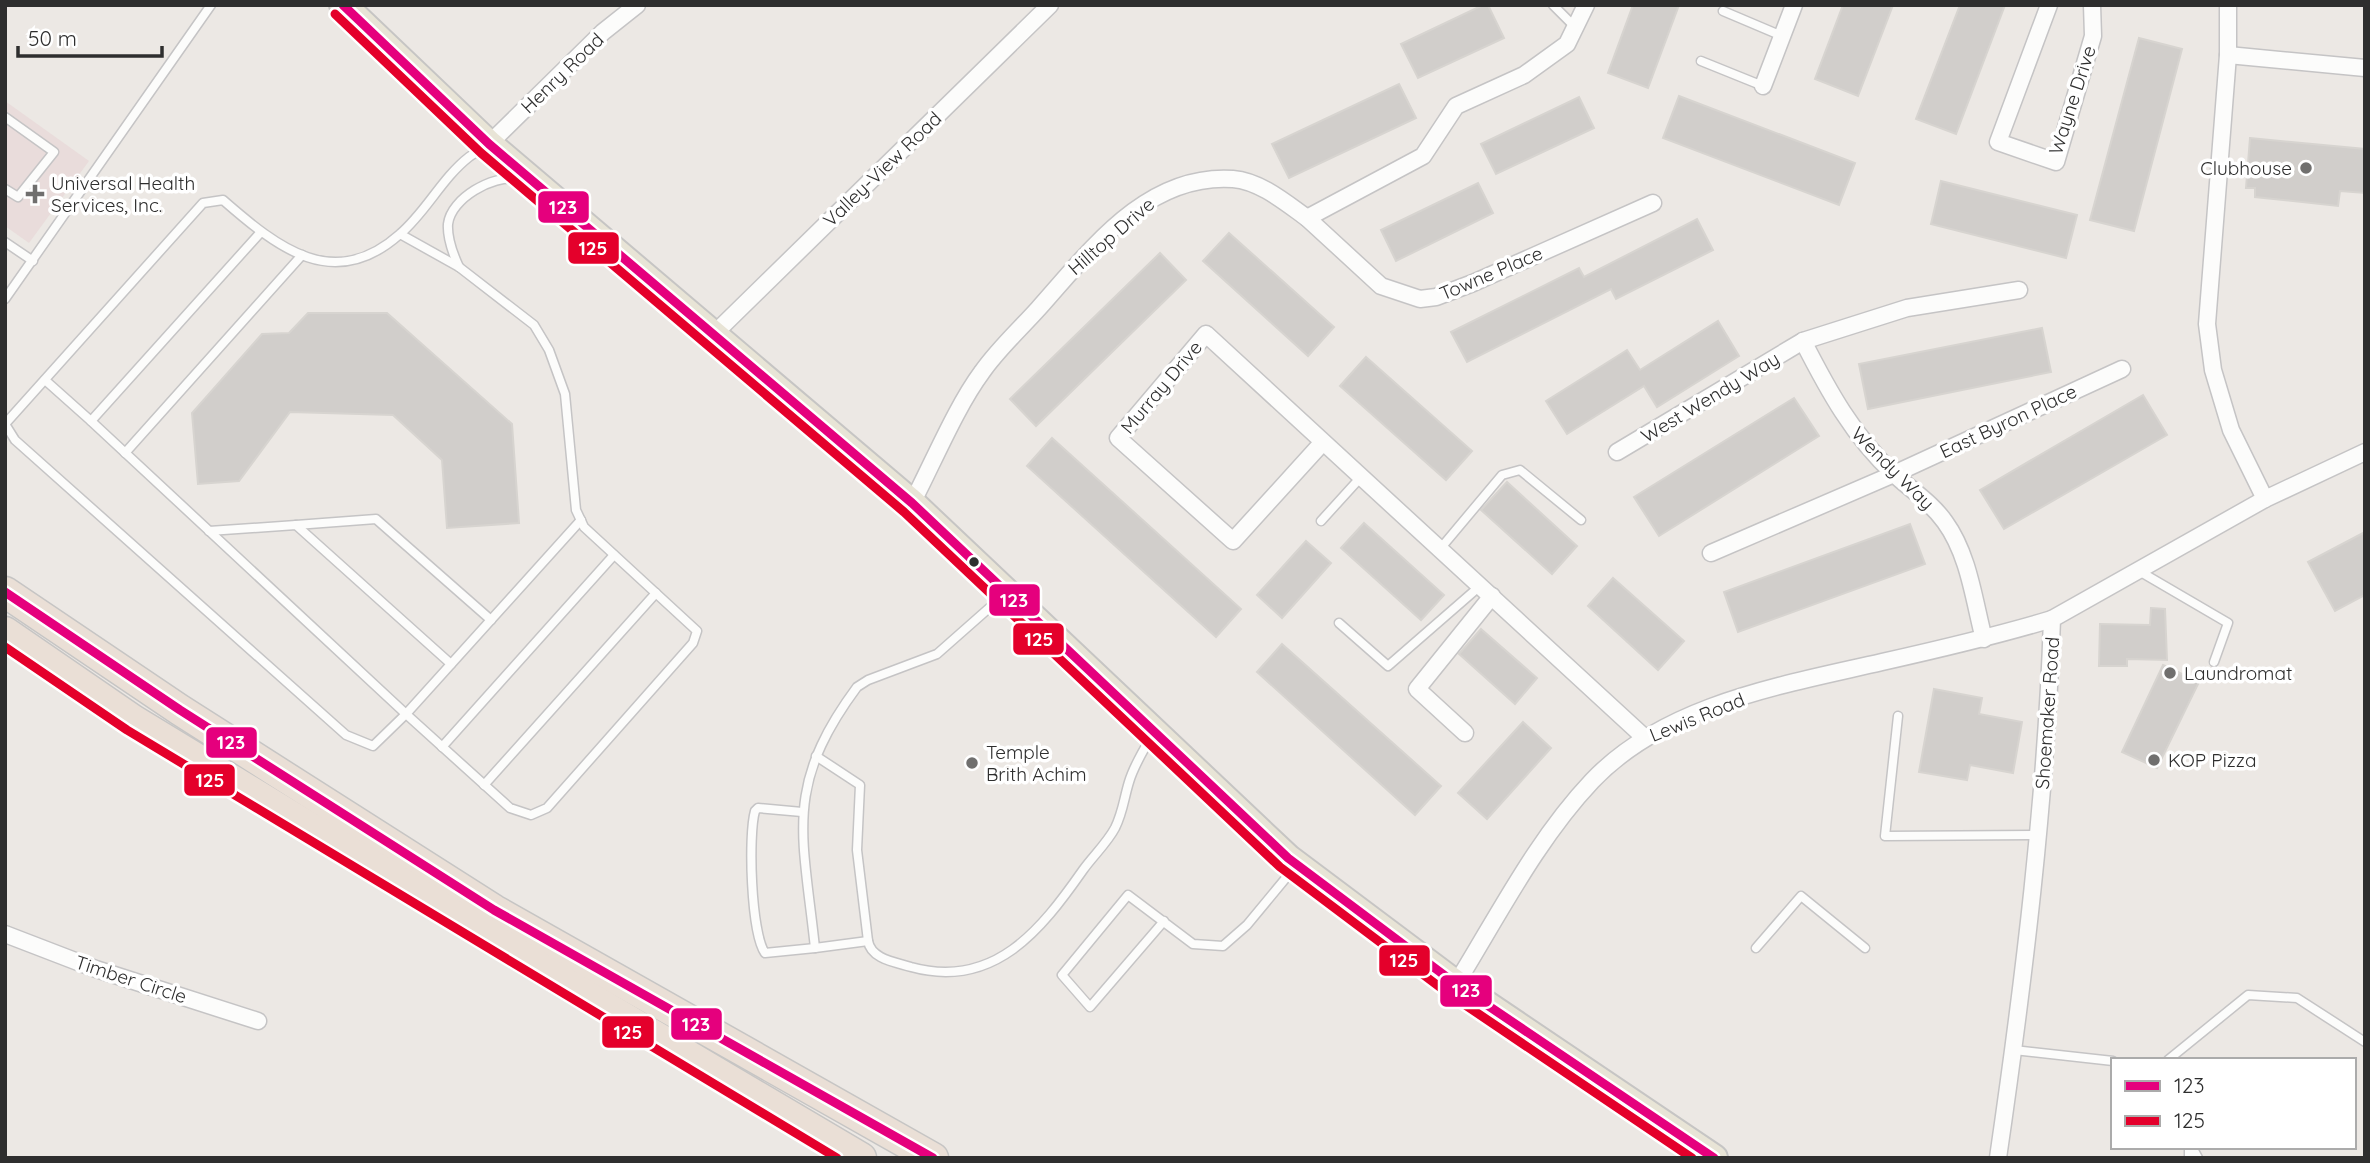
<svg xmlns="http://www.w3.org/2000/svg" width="2370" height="1163" font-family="Quicksand,sans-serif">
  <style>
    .medical { fill: #e9dcdb }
    .building { fill: #d1cecb; stroke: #d7d4d0; stroke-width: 2 }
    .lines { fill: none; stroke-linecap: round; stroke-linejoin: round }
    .lane-casing { stroke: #c5c4c5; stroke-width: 11 }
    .street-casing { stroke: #c5c4c5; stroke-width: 19 }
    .primary-casing { stroke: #c6c5c4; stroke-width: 30 }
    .highway-casing { stroke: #c6c5c4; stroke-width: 33 }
    .lane { stroke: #fcfcfb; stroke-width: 8 }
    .street { stroke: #fcfcfb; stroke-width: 16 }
    .primary { stroke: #e8e4d6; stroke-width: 26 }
    .highway { stroke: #eadfd6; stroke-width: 30 }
    .bus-1-casing { stroke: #fff; stroke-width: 14 }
    .bus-2-casing { stroke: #fff; stroke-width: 14 }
    .bus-1 { stroke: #e5007d; stroke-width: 9 }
    .bus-2 { stroke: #e4002b; stroke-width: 9 }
    .poi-dot { fill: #706f6e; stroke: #fff; stroke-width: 2.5 }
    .bus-dot { fill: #2e2e2e; stroke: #fff; stroke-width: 2.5 }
    .labels { text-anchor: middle; stroke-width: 7; stroke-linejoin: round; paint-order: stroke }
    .street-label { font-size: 19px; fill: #2e2e2e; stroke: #fff }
    .poi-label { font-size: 19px; fill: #2e2e2e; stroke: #fff; text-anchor: start }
    .line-badge { stroke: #fff; stroke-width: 2.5 }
    .badge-label { font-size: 19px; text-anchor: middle; font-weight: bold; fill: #fff }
  </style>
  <rect width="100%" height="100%" fill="#ece8e4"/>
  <polygon class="medical" points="5,101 89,161 29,243 5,226"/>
  <g class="building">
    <polygon points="1483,5 1488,5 1504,38 1418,78 1401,44"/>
    <polygon points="1633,5 1679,5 1648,88 1608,73"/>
    <polygon points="1843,5 1893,5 1858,96 1815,79"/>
    <polygon points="1960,5 2005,5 1956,134 1916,119"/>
    <polygon points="2139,38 2182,49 2134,231 2090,220"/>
    <polygon points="1399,84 1416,118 1289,178 1272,144"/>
    <polygon points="1679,96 1855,163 1839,205 1663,138"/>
    <polygon points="1579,97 1594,128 1496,174 1481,144"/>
    <polygon points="2250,138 2365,149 2365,193 2340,191 2338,206 2255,197 2255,188 2246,188"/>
    <polygon points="1941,181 2077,215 2066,258 1931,224"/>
    <polygon points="1478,183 1493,213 1396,261 1381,230"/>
    <polygon points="1697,219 1713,250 1616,299 1611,289 1467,362 1451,332 1579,268 1584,277"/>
    <polygon points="1229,233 1334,327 1308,356 1203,261"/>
    <polygon points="1160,253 1186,280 1036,426 1010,399"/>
    <polygon points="308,313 387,313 512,424 519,523 447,528 442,460 393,415 290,412 239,481 198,484 192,413 262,334 289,333"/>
    <polygon points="1718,321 1739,356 1657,407 1644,386 1567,434 1546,401 1627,350 1640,370"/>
    <polygon points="2042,328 2051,372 1868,409 1859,364"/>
    <polygon points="1366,357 1472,451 1446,480 1340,386"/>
    <polygon points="2143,395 2167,435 2004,529 1980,490"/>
    <polygon points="1794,398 1819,436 1659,536 1634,497"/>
    <polygon points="1052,438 1241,609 1216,637 1027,466"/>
    <polygon points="1507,482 1577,546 1552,574 1481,510"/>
    <polygon points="1364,523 1444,595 1421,620 1341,548"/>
    <polygon points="1910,524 1925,564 1738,632 1724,592"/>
    <polygon points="2365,532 2365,595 2335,611 2308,562"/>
    <polygon points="1306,541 1331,563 1282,618 1257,595"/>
    <polygon points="1613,578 1684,641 1658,670 1588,606"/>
    <polygon points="2151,608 2165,609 2167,660 2127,659 2127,666 2099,666 2100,624 2150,625"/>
    <polygon points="1481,629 1537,678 1515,704 1459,654"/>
    <polygon points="1282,644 1441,786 1415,815 1257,672"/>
    <polygon points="2163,665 2199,682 2157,768 2122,752"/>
    <polygon points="1934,689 1982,698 1979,714 2022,722 2013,773 1970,765 1967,780 1919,772"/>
    <polygon points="1523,722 1551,748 1487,819 1458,793"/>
  </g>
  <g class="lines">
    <g class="lane-casing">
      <g id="lane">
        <polyline points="1553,5 1576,28"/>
        <polyline points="1723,11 1782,36"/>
        <polyline points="1701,61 1763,86"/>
        <polyline points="5,117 54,152 18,197 5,189"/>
        <polyline points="260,233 91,421 406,714 581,520"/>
        <path d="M400,234L459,267L534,325L549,350L565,394L576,510L584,527L697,631L693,643L547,808L531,815L510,808L406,714L373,746L346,735L15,440L5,424L203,203L223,200C278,248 334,293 400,234C426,212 442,178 469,157C474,153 481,150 487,146"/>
        <polyline points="5,242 33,261"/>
        <path d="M459,267C453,254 447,239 448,224C451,198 493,175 516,179"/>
        <polyline points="5,299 211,5"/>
        <polyline points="45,380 91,421"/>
        <polyline points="125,453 302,255"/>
        <polyline points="1321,521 1361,477"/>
        <polyline points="296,525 376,519 491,620"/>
        <polyline points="209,531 296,525 451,664"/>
        <polyline points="1440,549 1502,475 1520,470 1581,520"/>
        <polyline points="2139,571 2228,623 2214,662"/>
        <path d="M1005,594L937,654L868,680L857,687C783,787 803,834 815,948L868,941C871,959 895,962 911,967C994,990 1041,930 1083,870C1093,856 1107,843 1115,828C1123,812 1124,798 1129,782C1134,765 1144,749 1153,734"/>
        <polyline points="1339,623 1388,666 1480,586"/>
        <polyline points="1898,716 1885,836 2038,835"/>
        <polyline points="442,747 614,555"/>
        <polyline points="816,756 860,785 857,850 868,941"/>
        <polyline points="484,785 656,593"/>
        <path d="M802,812L758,808L755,811C748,835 751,933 765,953L815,948"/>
        <polyline points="1164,921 1090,1007 1062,975 1128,895 1193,944 1223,946 1247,925 1295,867"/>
        <polyline points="1756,948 1801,896 1865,948"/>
        <polyline points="2014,1050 2113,1061"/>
        <polyline points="2168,1060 2248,995 2297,998 2365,1042"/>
        <polyline points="2192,1147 2198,1158"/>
        <polyline points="2189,1158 2189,1147"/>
      </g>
    </g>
    <g class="street-casing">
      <g id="street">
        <polyline points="2049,5 1998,142 2056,162 2093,36 2092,5"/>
        <polyline points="2228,5 2228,55 2207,324 2213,370 2231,430 2265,499"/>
        <polyline points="2228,55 2365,68"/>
        <polyline points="1763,86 1794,5"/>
        <polyline points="489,144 603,32 637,5"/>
        <polyline points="1307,218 1381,286 1420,299 1436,297 1473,283 1653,203"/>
        <polyline points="715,333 1050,5"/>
        <path d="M1803,341C1828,390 1853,436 1894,474C1911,490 1931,502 1945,522C1969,555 1974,601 1984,639"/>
        <polyline points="1323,442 1233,541 1118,438 1206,334 1644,737"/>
        <polyline points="1617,452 1803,341 1907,308 2019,290"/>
        <path d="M912,503C933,463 956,407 982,372C998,349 1020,329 1038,309C1090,251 1146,173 1233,179C1260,181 1286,203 1307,218L1423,156L1456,106L1524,75L1567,44L1586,5"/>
        <polyline points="1711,553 1894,474 2122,369"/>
        <polyline points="1465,733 1417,689 1492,596"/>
        <polyline points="5,934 96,969 258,1021"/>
        <path d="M1456,984C1498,916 1537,839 1592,781C1665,704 1783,685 1882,662C1940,649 1996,636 2052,619"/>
        <path d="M1998,1158C2024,979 2046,800 2052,619L2265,499L2365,452"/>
      </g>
    </g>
    <g class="primary-casing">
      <polyline id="primary" points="343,5 489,144 912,503 1288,858 1456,984 1714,1158"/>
    </g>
    <g class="highway-casing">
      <g id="highway">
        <polyline points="5,592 180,710 494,910 933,1158"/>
        <polyline points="5,632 133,720 572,987 861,1158"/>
      </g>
    </g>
    <use href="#lane" class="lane"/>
    <use href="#street" class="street"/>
    <use href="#primary" class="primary"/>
    <use href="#highway" class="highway"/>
    <g class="bus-1-casing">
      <g id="bus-1">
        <polyline points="343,5 489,144 912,503 1288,858 1456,984 1714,1158"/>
        <polyline points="5,592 180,710 494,910 933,1158"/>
      </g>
    </g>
    <g class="bus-2-casing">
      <g id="bus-2">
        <polyline points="335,14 481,153 904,512 1280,867 1449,994 1692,1158"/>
        <polyline points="5,647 127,730 837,1158"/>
      </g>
    </g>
    <use href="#bus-1" class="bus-1"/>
    <use href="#bus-2" class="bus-2"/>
  </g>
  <g class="poi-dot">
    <circle cx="2306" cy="168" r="7"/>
    <path d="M31.5 183.5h7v7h7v7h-7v7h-7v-7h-7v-7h7z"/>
    <circle cx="2170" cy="673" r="7"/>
    <circle cx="2154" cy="760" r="7"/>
    <circle cx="972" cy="763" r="7"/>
  </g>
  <circle class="bus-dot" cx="974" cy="562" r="6"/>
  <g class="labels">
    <g class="street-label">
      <text transform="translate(562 73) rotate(-44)" y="7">Henry Road</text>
      <text transform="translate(2072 100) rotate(-72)" y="7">Wayne Drive</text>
      <text transform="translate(882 169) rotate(-44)" y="7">Valley-View Road</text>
      <text transform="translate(1111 236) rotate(-41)" y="7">Hilltop Drive</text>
      <text transform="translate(1491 273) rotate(-23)" y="7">Towne Place</text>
      <text transform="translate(1161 387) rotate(-50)" y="7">Murray Drive</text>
      <text transform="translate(1710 397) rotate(-31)" y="7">West Wendy Way</text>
      <text transform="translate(2008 421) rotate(-25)" y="7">East Byron Place</text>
      <text transform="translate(1893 468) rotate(45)" y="7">Wendy Way</text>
      <text transform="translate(2047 713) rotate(-86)" y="7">Shoemaker Road</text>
      <text transform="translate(1697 717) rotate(-22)" y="7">Lewis Road</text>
      <text transform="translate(131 979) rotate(18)" y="7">Timber Circle</text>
    </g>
    <g class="poi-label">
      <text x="2292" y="175" text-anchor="end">Clubhouse</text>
      <text x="51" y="190">Universal Health<tspan x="51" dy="22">Services, Inc.</tspan></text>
      <text x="2184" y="680">Laundromat</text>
      <text x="986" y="759">Temple<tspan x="986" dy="22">Brith Achim</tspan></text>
      <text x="2168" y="767">KOP Pizza</text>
    </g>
  </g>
  <g class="line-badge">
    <rect x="537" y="190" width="53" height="34" rx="7" fill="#e5007d"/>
    <rect x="567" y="231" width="53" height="34" rx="7" fill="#e4002b"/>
    <rect x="988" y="583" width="53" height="34" rx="7" fill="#e5007d"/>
    <rect x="1012" y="622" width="53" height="34" rx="7" fill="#e4002b"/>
    <rect x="205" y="726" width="53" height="33" rx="7" fill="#e5007d"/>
    <rect x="183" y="763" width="53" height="34" rx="7" fill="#e4002b"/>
    <rect x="1378" y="944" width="53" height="33" rx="7" fill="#e4002b"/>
    <rect x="1439" y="974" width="54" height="34" rx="7" fill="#e5007d"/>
    <rect x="670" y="1007" width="53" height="34" rx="7" fill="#e5007d"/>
    <rect x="601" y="1015" width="54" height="34" rx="7" fill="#e4002b"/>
  </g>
  <g class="badge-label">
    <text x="563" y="214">123</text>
    <text x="593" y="255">125</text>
    <text x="1014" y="607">123</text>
    <text x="1039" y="646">125</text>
    <text x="231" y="749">123</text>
    <text x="210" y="787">125</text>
    <text x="1404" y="967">125</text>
    <text x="1466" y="997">123</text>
    <text x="696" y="1031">123</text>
    <text x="628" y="1039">125</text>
  </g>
  <rect width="2370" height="1163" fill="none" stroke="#2e2e2e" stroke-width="14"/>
  <rect x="2111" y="1058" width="245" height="91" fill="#ffffff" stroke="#ababab" stroke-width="2"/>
  <rect x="2125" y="1081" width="35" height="10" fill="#e5007d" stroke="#ababab" stroke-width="2"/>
  <text x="2174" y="1093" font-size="21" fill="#2e2e2e">123</text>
  <rect x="2125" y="1116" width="35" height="10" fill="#e4002b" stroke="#ababab" stroke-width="2"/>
  <text x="2174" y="1128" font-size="21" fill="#2e2e2e">125</text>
  <path d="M18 46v10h144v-10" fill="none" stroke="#2e2e2e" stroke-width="3.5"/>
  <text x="28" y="46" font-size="21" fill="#2e2e2e" stroke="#ffffff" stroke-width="5" paint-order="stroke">50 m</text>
</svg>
